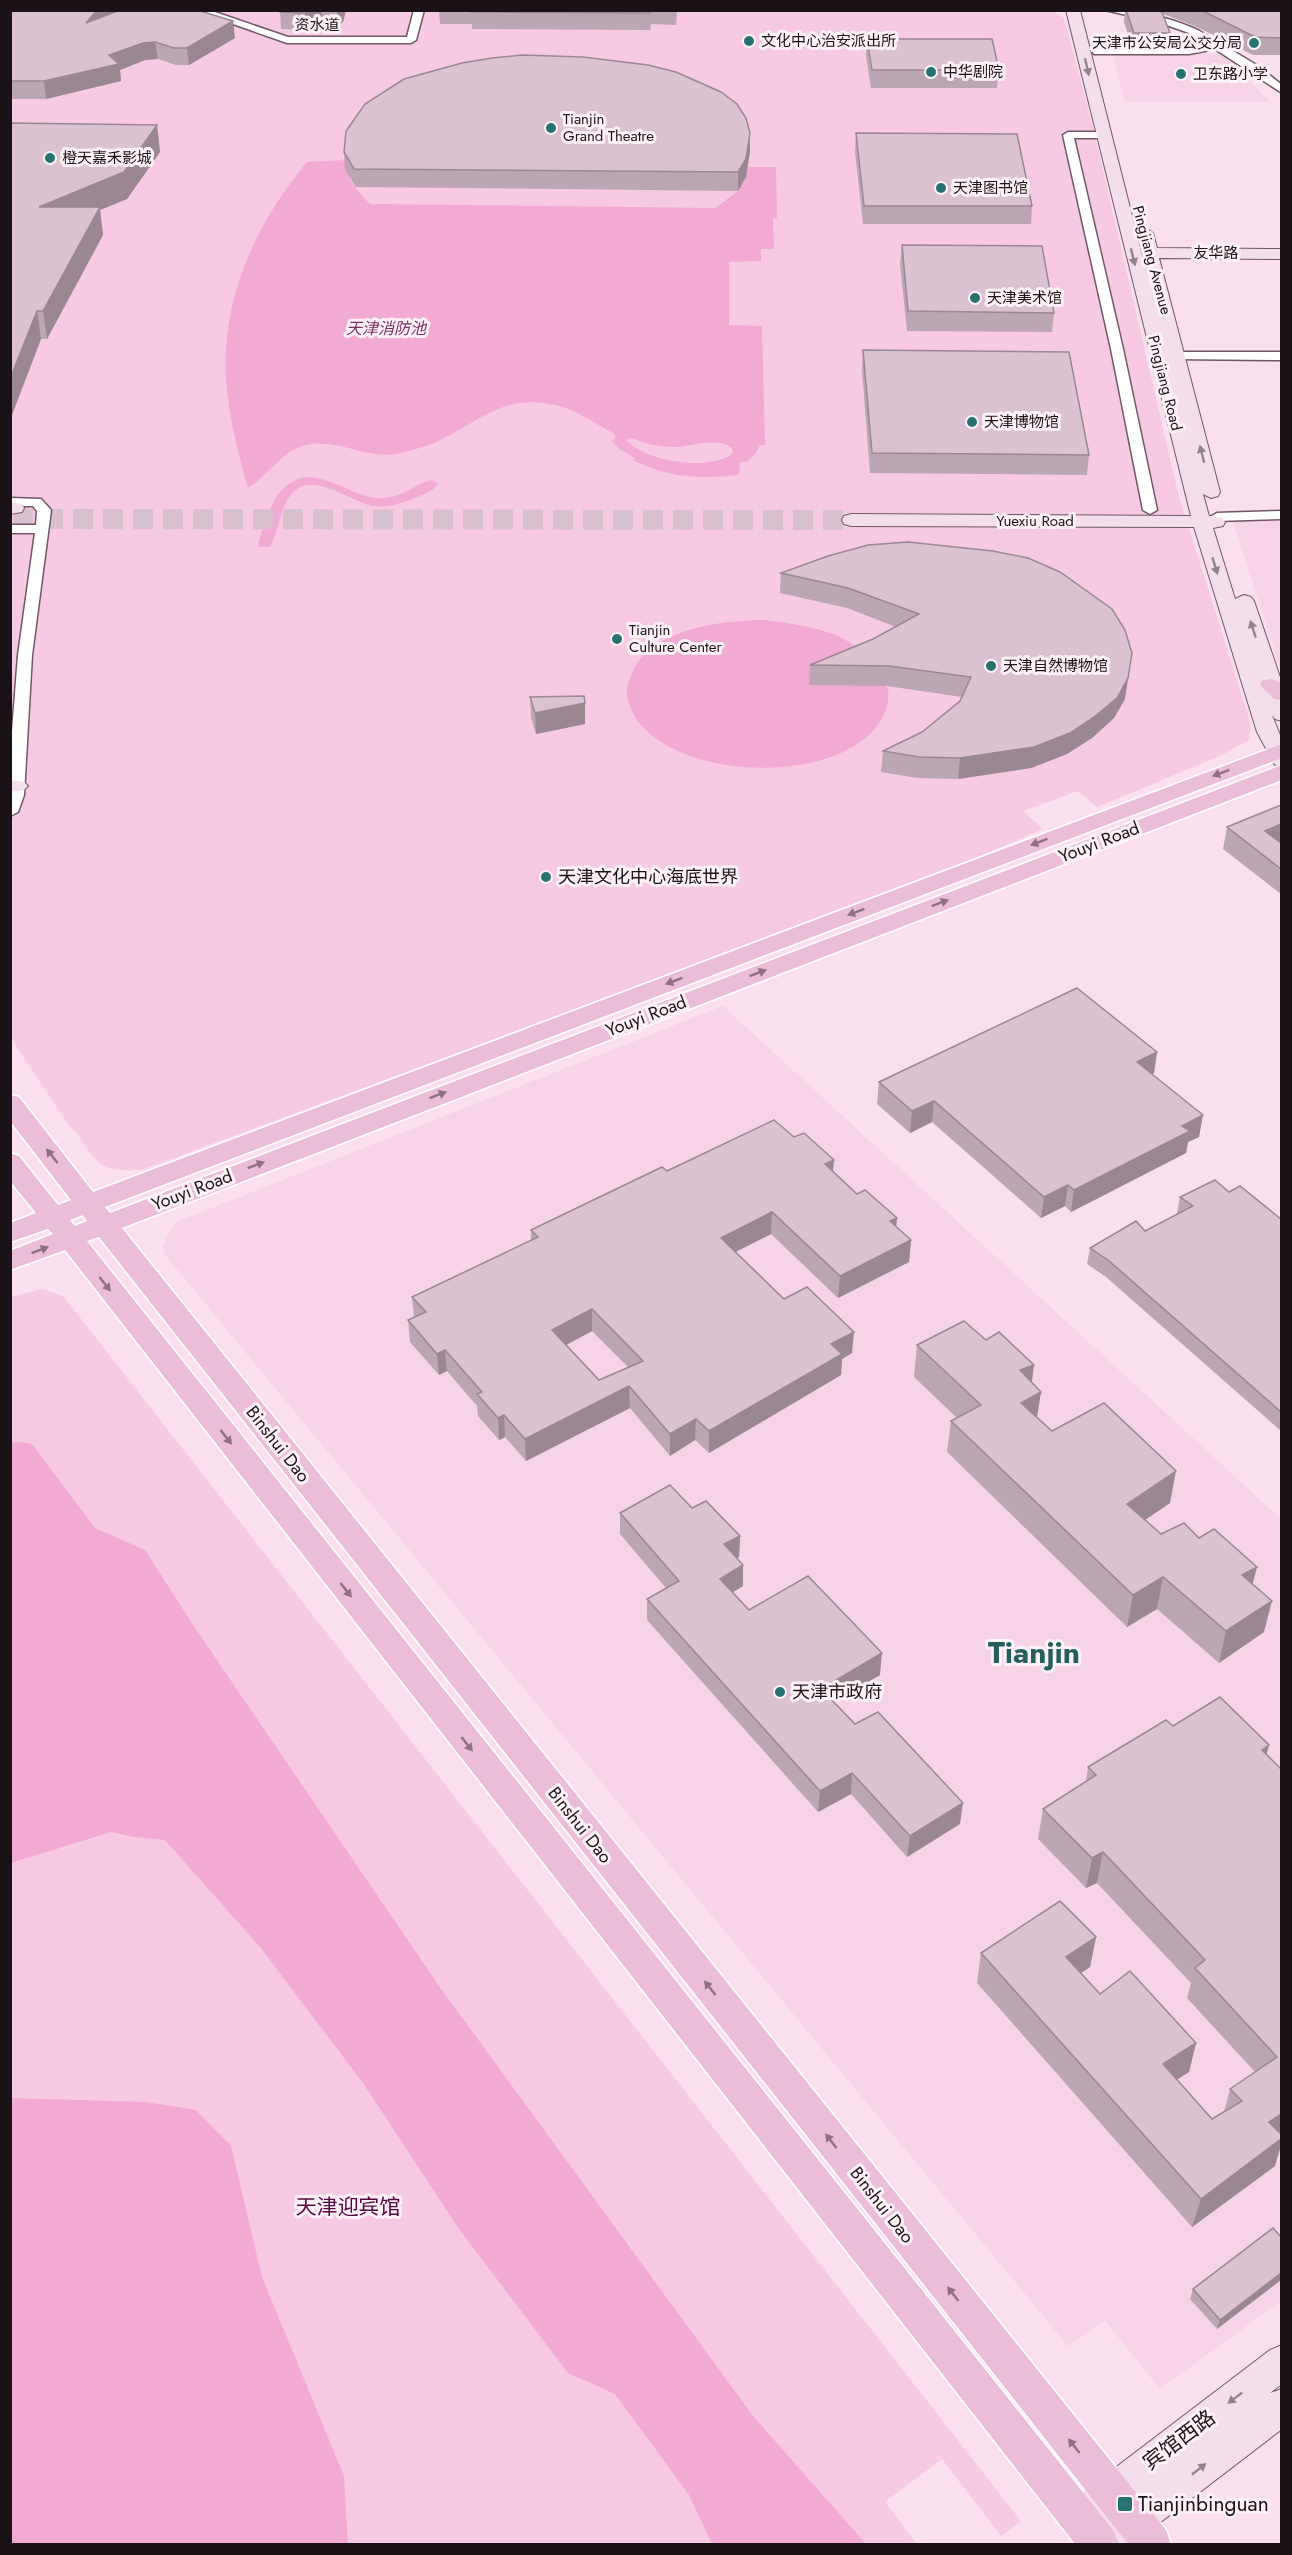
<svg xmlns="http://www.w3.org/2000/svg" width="1292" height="2555" font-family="Jost,'Noto Sans SC',sans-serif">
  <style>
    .built { fill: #f6d3e7 }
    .green { fill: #f8c9e3 }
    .water { fill: #f1aad4; fill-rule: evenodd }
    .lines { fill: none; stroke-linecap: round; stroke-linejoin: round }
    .canal { fill: #f1aad4; fill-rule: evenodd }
    .secondary-tunnel { stroke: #d9c0ce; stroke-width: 20; stroke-dasharray: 20 10; stroke-linecap: butt }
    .street-casing { stroke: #6f5765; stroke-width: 3 }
    .secondary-casing { stroke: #6f5765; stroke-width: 2 }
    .primary-casing { stroke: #fff; stroke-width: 3 }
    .street { fill: #fff; fill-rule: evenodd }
    .secondary { fill: #f5deec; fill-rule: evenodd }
    .primary { fill: #ebbdd8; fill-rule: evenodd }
    .wall { fill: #bda6b3; fill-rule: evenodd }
    .shaded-wall { fill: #9a8792 }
    .building { fill: #dcc1d0; stroke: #9a8792; stroke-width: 1.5; fill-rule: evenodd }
    .oneway { fill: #93828c }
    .oneway2 { fill: #8d7081 }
    .poi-dot { fill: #277170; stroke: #fdf2f8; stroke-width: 2 }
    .labels { text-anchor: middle; stroke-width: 6; stroke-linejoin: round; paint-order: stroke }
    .far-street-label { font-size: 15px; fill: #1b1217; stroke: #fdf2f8 }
    .far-poi-label { font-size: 15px; fill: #1b1217; stroke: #fdf2f8; text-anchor: start }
    .far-water-label { font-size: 16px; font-style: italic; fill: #7e2d62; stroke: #fdf2f8 }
    .street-label { font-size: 18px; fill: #1b1217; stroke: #fdf2f8 }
    .poi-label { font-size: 18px; fill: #1b1217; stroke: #fdf2f8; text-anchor: start }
    .near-park-label { font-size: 21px; fill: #580440; stroke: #fdf2f8 }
    .near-street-label { font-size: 21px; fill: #1b1217; stroke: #fdf2f8 }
    .near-poi-label { font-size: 21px; fill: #1b1217; stroke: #fdf2f8; text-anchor: start }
    .town-label { font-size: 30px; font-weight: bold; fill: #245e5d; stroke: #fdf2f8 }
  </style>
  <rect width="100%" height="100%" fill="#fbdfee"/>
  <g class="built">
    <polygon points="1220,53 1271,102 1124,101 1113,54"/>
    <polygon points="1281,518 1281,670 1232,519"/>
    <polygon points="723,1006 1281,1519 1281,2301 1160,2389 1105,2321 1068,2346 165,1255 163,1246 171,1228 179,1221"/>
  </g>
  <g class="green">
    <path d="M1050,10L1064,18L1093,127L1178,493L1251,725L1249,740L1220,756L1097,807L1078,791L1023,811L1043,829L917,883L141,1170C99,1172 98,1165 76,1132L72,1130L11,1038L10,11Z"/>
    <polygon points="43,1289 64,1297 1021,2521 1001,2536 942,2459 885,2502 917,2544 11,2544 10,1297"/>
  </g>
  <g class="water">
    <path d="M346,160C345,178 358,191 370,204L715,208L738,191L748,167H776L777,218H773L774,249H761V261L729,262V325L762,326L765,445H760L756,453L747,462H740L739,475C701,479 668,478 633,460L635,458L619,449L612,441L616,437L613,433C596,424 578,411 559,406C503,392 482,421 436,442C425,447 412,450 401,453C365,462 332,433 297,448C278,457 267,476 248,488C238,453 229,417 226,380C221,298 256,223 307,162ZM631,438C645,443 657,447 672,447C693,448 713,435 732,448L733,453C710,472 646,462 626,440Z"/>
    <path d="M762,620C790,623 835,628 857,648C863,653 868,662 874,669C878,674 886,681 887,687C890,694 888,703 886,709C858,792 651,785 628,701C625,691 628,681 633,671C653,628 721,621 762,620Z"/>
    <polygon points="20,1442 32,1444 95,1528 145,1550 193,1625 439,1986 753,2416 866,2544 712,2544 689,2495 615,2394 568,2373 459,2229 363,2083 260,1947 165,1840 134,1837 111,1832 11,1863 10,1443"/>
    <polygon points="11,2098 146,2102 196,2110 231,2146 262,2277 344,2476 348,2544 11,2544"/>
  </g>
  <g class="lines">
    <path class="canal" d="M304,477C334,476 357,500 384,498C403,497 415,484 432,480L438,484C433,491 423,495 415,498C403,503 388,508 375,506C353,503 317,474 297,489C278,504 281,528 270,547H260L258,544C267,517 273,485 304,477Z"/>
    <polyline class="secondary-tunnel" points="13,519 851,520"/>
    <g class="street-casing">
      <g id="street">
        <polygon points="193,10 209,10 288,37 407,37 414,10 424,10 416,40 411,43 287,43"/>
        <path d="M1105,10C1136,10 1165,16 1193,28C1202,31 1209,39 1219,40L1220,43L1258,66L1282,85V93L1215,49L1189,54H1094L1093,52L1098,49L1189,48L1208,44L1189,33L1161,23Z"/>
        <polygon points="1068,132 1104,132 1109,135 1104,138 1074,138 1123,349 1157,510 1150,514 1143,510 1111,349 1063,135"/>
        <polygon points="1178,352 1282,352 1282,360 1174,359 1174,353"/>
        <polygon points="10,498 41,499 51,510 32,655 24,795 18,812 10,816 10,757 18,655 35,533 10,533 10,525 36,525 37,511 33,506 10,506"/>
        <polygon points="1282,511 1282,519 1217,521 1210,517 1217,513"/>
      </g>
    </g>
    <g class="secondary-casing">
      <g id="secondary">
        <polygon points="1066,10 1080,10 1148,279 1137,233 1145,228 1153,233 1157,248 1282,249 1282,259 1159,258 1220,492 1218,496 1211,498 1203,494 1209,516 1223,518 1225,522 1223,526 1213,528 1235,599 1244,595 1251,597 1254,601 1282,683 1282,721 1275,719 1272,715 1282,740 1282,767 1275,765 1257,732 1194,527 851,526 844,524 842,520 844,516 851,514 1191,516"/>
        <polygon points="10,502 22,504 24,508 22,512 10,514"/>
        <polygon points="10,780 24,782 28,786 24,790 10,792"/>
        <polygon points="1282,2345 1282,2384 1270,2393 1282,2389 1282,2429 1132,2544 1085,2544 1089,2533 1078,2537 1065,2532 1060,2519 1065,2506 1270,2350"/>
      </g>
    </g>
    <g class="primary-casing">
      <g id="primary">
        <polygon points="1271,679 1282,683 1282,700 1274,699 1260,685 1263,680"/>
        <path d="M1282,744V758L105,1207L110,1213L1282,765V780L122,1228L1166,2530L1171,2544H1128L99,1237L87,1241L1113,2530L1119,2544H1075L65,1250L10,1270V1251L53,1234L48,1229L10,1242V1223L36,1213L10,1181V1153L19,1156L58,1205L71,1200L10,1121V1095L19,1097L93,1192ZM83,1215L87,1221L75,1226L70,1220Z"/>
      </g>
    </g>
    <use href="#street" class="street"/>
    <use href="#secondary" class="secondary"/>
    <use href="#primary" class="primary"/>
  </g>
  <g class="wall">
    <polygon points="10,10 115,10 112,13 235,38 189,65 176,65 158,59 145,60 120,70 121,81 46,99 10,99"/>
    <polygon points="280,10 346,10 343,22 338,25 323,25 306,30 281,29"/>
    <polygon points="439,10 677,10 676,25 651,24 650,30 472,29 472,24 440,24"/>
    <polygon points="1125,10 1281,10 1281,55 1253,55 1197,27 1163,14 1170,33 1168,46 1132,46 1124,22"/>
    <polygon points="867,39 999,70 997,88 871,88 866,56"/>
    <polygon points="10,123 157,125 160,152 127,199 100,210 103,235 47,339 41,339 10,420"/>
    <polygon points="750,133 750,151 746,177 738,191 356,187 345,170 344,152"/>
    <polygon points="856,133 1032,206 1031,224 863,224 855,152"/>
    <polygon points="902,245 1054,313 1052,332 907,331 900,264"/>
    <polygon points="863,350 1089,455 1087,475 870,473 862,370"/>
    <polygon points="828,556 1125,699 1114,718 1092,738 1067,754 1031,768 958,779 917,778 881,772 883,751 922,732 960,701 962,697 887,686 809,685 810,665 873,639 896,627 847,608 780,593 781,573"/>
    <polygon points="530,697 585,724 536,734 531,718"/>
    <polygon points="1281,805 1281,894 1223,849 1227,827"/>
    <polygon points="1157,1052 1154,1073 1152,1074 1199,1137 1188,1142 1186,1153 1071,1212 1065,1206 1041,1218 932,1122 910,1133 877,1104 879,1082"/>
    <path d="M794,1137L834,1160L833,1172L857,1194L911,1240L909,1262L838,1298L771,1234L736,1252L784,1299L852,1353L842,1359L841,1375L709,1453L695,1440L670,1456L630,1408L526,1461L505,1437L499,1440L478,1416L477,1406L447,1371L439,1375L410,1342L408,1320L414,1317L412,1297L531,1240V1230L667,1171ZM592,1331L628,1367L599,1380L566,1345Z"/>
    <polygon points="1229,1192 1281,1219 1281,1431 1106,1277 1087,1264 1090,1248 1145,1231 1178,1214 1177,1213 1180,1197"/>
    <polygon points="986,1340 1034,1365 1032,1382 1041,1392 1037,1417 1052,1431 1170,1503 1145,1520 1161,1534 1199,1538 1253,1584 1264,1632 1219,1663 1157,1609 1127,1627 947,1452 951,1421 957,1418 914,1377 917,1345"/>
    <polygon points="692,1508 740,1536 739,1557 737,1558 743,1586 733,1592 749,1610 880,1675 833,1702 855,1724 960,1824 907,1857 851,1794 818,1812 647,1620 647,1599 666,1588 620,1534 620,1513"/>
    <polygon points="1173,1726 1267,1754 1281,1769 1275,2166 1192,2227 977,1983 981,1953 1096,1937 1090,1967 1081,1973 1100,1994 1196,2043 1189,2072 1177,2079 1212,2119 1224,2112 1230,2089 1255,2072 1187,1998 1191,1983 1097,1883 1086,1888 1038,1839 1043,1809 1086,1781 1088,1767"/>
    <polygon points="1281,2237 1217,2329 1190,2299 1193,2289"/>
  </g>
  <g class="shaded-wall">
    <polygon points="97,10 115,10 89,41 86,23"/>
    <polygon points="312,10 321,10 323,25 306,30 305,13"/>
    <polygon points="337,10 346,10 343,22 338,25"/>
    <polygon points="233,21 235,38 189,65 187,48"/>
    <polygon points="155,42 158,59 145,60 120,70 121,81 46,99 44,81 109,55 143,43"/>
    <polygon points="157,125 160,152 127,199 100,210 103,235 47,339 43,311 39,207"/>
    <polygon points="750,133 750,151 746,177 738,191 738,172"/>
    <polygon points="37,311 41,339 10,420 10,379"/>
    <polygon points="1132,653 1125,699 1114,718 1092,738 1067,754 1031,768 958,779 960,758"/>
    <polygon points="585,703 585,724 536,734 535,713"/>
    <polygon points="1281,824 1281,844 1265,831"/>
    <polygon points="1157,1052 1154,1073 1133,1084 1137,1062"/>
    <polygon points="934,1101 932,1122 910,1133 912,1111"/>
    <polygon points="1203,1115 1199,1137 1188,1142 1186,1153 1071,1212 1074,1190 1182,1126"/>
    <polygon points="834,1160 832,1181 825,1164"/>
    <polygon points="1068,1185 1065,1206 1041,1218 1044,1197"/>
    <polygon points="772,1212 771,1234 721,1259 721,1238"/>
    <polygon points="897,1218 895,1240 890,1221"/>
    <polygon points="911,1240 909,1262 838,1298 840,1276"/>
    <polygon points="592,1309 592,1331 553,1352 552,1330"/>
    <polygon points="854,1332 852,1353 842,1359 841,1375 709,1453 709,1431 831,1344"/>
    <polygon points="445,1350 447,1371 439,1375 437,1354"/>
    <polygon points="1034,1365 1029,1397 1020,1370"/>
    <polygon points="629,1386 630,1408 526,1461 525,1439"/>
    <polygon points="1041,1392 1036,1423 1021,1403"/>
    <polygon points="504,1415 505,1437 499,1440 498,1418"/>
    <polygon points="696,1419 695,1440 670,1456 670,1434"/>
    <polygon points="1176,1471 1170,1503 1121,1536 1127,1504"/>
    <polygon points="740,1536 739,1557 723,1566 724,1544"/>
    <polygon points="743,1565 743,1586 720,1600 720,1579"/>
    <polygon points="1257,1567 1249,1598 1242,1575"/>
    <polygon points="1163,1577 1157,1609 1127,1627 1133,1595"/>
    <polygon points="1272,1601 1264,1632 1219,1663 1226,1631"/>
    <polygon points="882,1653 880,1675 819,1710 821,1689"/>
    <polygon points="1269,1745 1261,1776 1262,1750"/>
    <polygon points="852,1773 851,1794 818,1812 820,1791"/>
    <polygon points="963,1803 960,1824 907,1857 910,1836"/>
    <polygon points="1103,1852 1097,1883 1086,1888 1092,1858"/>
    <polygon points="1096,1937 1090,1967 1060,1987 1066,1957"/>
    <polygon points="1196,2043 1189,2072 1156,2093 1163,2064"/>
    <polygon points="1281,2114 1281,2137 1269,2122"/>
    <polygon points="1281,2139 1281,2145 1275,2166 1192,2227 1201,2199"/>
    <polygon points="1281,2273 1281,2280 1217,2329 1220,2320"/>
  </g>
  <g class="building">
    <polygon points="10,10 97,10 86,23 120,10 197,10 233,21 187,48 174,48 155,42 143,43 109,55 119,64 44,81 10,81"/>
    <polygon points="280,10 312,10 305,13 280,12"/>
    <polygon points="471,10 651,10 650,13 471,12"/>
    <polygon points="1126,10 1155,10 1162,12 1170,33 1134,33"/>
    <polygon points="1201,10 1281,10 1281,38 1255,37"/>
    <polygon points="867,39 992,39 999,70 872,70"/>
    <polygon points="522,55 583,57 648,65 676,72 721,92 737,104 746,118 750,133 746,159 738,172 354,169 344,152 346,131 365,104 404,79 462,63 492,58"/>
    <polygon points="10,123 157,125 124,172 39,207 100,207 43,311 37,311 10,379"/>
    <polygon points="856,133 1017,134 1032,206 864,206"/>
    <polygon points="902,245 1042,246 1054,313 908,311"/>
    <polygon points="863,350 1069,352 1089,455 872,453"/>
    <polygon points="908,542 993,551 1028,558 1060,572 1112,609 1125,630 1132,653 1128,678 1117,698 1094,717 1070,733 1034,747 960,758 919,757 883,751 922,732 960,701 971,677 889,666 810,665 873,639 919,614 848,588 781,573 828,556 868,545"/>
    <polygon points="584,696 585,703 535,713 530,697"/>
    <polygon points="1281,805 1281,824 1265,831 1281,843 1281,869 1227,827"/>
    <polygon points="1077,988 1157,1052 1137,1062 1203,1115 1182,1126 1190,1131 1074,1190 1068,1185 1044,1197 934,1101 912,1111 879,1082"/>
    <path d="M774,1120L794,1137L804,1133L834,1160L825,1164L857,1194L865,1190L897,1218L890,1221L911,1240L840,1276L772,1212L721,1238L784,1299L807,1287L854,1332L831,1344L842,1354L709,1431L696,1419L670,1434L629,1386L525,1439L504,1415L498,1418L477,1394L482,1392L445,1350L437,1354L408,1320L426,1312L412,1297L538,1237L531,1230L662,1167L667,1171ZM592,1309L643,1361L599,1380L552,1330Z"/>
    <polygon points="1215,1180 1229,1192 1240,1186 1281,1219 1281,1412 1108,1260 1090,1248 1136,1221 1145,1231 1193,1206 1180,1197"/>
    <polygon points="964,1321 986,1340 999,1332 1034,1365 1020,1370 1041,1392 1021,1403 1052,1431 1104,1403 1176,1471 1127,1504 1161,1534 1184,1523 1199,1538 1214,1529 1257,1567 1242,1575 1272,1601 1226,1631 1163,1577 1133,1595 951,1421 981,1405 917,1345"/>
    <polygon points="670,1485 692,1508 706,1501 740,1536 724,1544 743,1565 720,1579 749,1610 808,1576 882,1653 821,1689 855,1724 878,1712 963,1803 910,1836 852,1773 820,1791 647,1599 679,1581 620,1513"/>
    <polygon points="1220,1697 1269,1745 1262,1750 1281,1769 1281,2114 1269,2122 1281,2134 1281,2139 1201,2199 981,1953 1060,1901 1096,1937 1066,1957 1100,1994 1130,1971 1196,2043 1163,2064 1212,2119 1242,2101 1230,2089 1277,2057 1195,1968 1205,1960 1103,1852 1092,1858 1043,1809 1096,1775 1088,1767 1166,1720 1173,1726"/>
    <polygon points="1273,2228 1281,2237 1281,2273 1220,2320 1193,2289"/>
  </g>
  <defs><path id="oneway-solid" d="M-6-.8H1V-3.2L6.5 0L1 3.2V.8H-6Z" transform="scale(1.5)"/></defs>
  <g class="oneway">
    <use href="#oneway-solid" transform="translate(1087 67) rotate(77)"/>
    <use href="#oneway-solid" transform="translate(1133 257) rotate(76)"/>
    <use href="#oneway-solid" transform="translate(1202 454) rotate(-104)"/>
    <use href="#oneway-solid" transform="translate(1215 566) rotate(73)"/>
    <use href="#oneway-solid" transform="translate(1253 629) rotate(-108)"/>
    <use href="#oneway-solid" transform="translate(1235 2398) rotate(143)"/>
    <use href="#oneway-solid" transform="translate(1199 2469) rotate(-38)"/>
  </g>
  <g class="oneway2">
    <use href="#oneway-solid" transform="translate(1221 773) rotate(159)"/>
    <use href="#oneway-solid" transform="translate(1039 842) rotate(159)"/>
    <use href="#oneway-solid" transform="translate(940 903) rotate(-21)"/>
    <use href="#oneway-solid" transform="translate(856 912) rotate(159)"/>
    <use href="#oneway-solid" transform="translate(758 973) rotate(-21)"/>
    <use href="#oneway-solid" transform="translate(674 981) rotate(159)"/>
    <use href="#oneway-solid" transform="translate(438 1095) rotate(-21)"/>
    <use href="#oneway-solid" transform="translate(52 1156) rotate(-128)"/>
    <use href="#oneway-solid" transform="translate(256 1165) rotate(-21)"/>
    <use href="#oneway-solid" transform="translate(40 1250) rotate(-21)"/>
    <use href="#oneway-solid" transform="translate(105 1284) rotate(52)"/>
    <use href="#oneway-solid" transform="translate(226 1437) rotate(52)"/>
    <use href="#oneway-solid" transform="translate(346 1590) rotate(52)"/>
    <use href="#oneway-solid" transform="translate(467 1744) rotate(52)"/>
    <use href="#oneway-solid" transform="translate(710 1988) rotate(-128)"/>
    <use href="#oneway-solid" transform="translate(831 2141) rotate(-128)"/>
    <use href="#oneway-solid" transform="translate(953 2294) rotate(-128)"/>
    <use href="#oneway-solid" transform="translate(1074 2446) rotate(-128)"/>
  </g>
  <g class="poi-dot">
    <circle cx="749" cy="41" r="6"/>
    <circle cx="1254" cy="43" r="6"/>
    <circle cx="931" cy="72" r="6"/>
    <circle cx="1181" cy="74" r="6"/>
    <circle cx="551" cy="128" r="6"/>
    <circle cx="50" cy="158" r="6"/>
    <circle cx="941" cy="188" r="6"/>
    <circle cx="975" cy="298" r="6"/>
    <circle cx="972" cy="422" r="6"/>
    <circle cx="617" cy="639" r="6"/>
    <circle cx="991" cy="666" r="6"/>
    <circle cx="546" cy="877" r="6"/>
    <circle cx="780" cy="1692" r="6"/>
    <rect x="1117" y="2496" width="16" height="16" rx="3"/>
  </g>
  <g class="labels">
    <g class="far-street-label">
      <text x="317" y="30">资水道</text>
      <text x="1216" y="258">友华路</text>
      <text transform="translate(1152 260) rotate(75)" y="5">Pingjiang Avenue</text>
      <text transform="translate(1165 383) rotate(76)" y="5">Pingjiang Road</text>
      <text x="1035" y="526">Yuexiu Road</text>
    </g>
    <g class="far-poi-label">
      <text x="761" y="46">文化中心治安派出所</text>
      <text x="1242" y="48" text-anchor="end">天津市公安局公交分局</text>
      <text x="943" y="77">中华剧院</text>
      <text x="1193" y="79">卫东路小学</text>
      <text x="563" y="124">Tianjin<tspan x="563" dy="17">Grand Theatre</tspan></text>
      <text x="62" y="163">橙天嘉禾影城</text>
      <text x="953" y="193">天津图书馆</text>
      <text x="987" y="303">天津美术馆</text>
      <text x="984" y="427">天津博物馆</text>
      <text x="629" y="635">Tianjin<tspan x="629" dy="17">Culture Center</tspan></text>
      <text x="1003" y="671">天津自然博物馆</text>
    </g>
    <g class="far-water-label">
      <text x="386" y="334">天津消防池</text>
    </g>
    <g class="street-label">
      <text transform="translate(1099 842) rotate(-21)" y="6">Youyi Road</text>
      <text transform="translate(646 1016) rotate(-21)" y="6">Youyi Road</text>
      <text transform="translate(192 1190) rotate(-21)" y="6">Youyi Road</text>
      <text transform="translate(278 1444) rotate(52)" y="6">Binshui Dao</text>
      <text transform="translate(580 1825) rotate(52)" y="6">Binshui Dao</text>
      <text transform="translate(882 2205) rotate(52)" y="6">Binshui Dao</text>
    </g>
    <g class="poi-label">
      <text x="558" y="883">天津文化中心海底世界</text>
      <text x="792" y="1698">天津市政府</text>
    </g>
    <g class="near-park-label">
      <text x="348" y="2214">天津迎宾馆</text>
    </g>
    <g class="near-street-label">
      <text transform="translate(1179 2440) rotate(-37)" y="7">宾馆西路</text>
    </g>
    <g class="near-poi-label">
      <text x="1138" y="2511">Tianjinbinguan</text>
    </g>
    <g class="town-label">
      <text x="1034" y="1663">Tianjin</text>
    </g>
  </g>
  <rect width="1292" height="2555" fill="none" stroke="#1b1217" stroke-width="24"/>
</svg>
